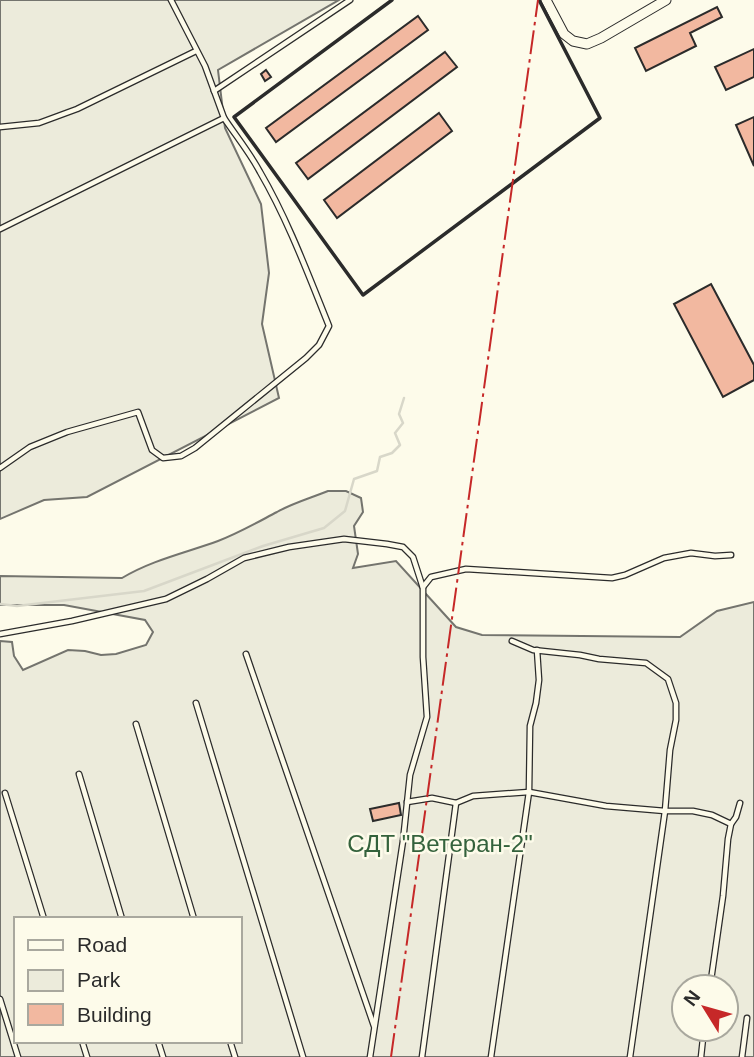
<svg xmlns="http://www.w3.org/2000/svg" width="754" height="1057" font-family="Helvetica,sans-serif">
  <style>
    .green { fill: #ecebdb; stroke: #74746e; stroke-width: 2; fill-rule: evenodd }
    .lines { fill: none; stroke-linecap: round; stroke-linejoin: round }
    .stream { stroke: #d8d7c9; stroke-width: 2.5 }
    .building { fill: #f2b8a0; stroke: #2b2b2b; stroke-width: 2 }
    .service-casing { stroke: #2b2b2b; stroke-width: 7 }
    .minor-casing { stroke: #2b2b2b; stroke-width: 11 }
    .service { stroke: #fdfbea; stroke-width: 4.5 }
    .minor { stroke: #fdfbea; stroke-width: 9 }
    .wall { stroke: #2b2b2b; stroke-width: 3.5 }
    .power { stroke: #c62828; stroke-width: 2; stroke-dasharray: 24 5 3.5 5; stroke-linecap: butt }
    .labels { text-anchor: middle; stroke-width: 5; stroke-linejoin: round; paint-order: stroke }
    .park-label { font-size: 24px; fill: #34623c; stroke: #fdfbea }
  </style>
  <rect width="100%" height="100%" fill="#fdfbea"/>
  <g class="green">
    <polygon points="0,0 339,0 218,70 225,128 261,204 269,273 262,324 279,398 87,497 44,500 0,519"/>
    <path d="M328,491H346L361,498L363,512L354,526L358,554L353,568L396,561L456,627L482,635L680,637L717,611L754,602V1057H0V641L12,642L14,656L23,670L68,650L85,651L101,655L116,654L146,645L153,632L145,620L64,605H0V576L122,578C152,560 185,553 218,541C239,533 258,522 277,512C293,503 311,498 328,491ZM16,919H240V1041H16ZM684,987H726V1029H684Z"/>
  </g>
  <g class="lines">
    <polyline class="stream" points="0,604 17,606 144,591 263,546 324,528 345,511 354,479 377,471 380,457 392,453 400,445 395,433 403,423 399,414 404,398"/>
  </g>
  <g class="building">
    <polygon points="717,7 722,17 690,33 696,46 646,71 635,48"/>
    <polygon points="418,16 428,30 276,142 266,128"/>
    <polygon points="754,49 754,77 726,90 715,67"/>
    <polygon points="445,52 457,67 308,179 296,163"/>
    <polygon points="266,70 271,77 265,81 261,74"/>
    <polygon points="439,113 452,131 337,218 324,200"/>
    <polygon points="754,117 754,166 736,125"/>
    <polygon points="711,284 754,365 754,380 723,397 674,304"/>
    <polygon points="399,803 401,815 373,821 370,809"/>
  </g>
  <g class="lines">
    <g class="service-casing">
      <g id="service">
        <polyline points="214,91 350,0"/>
        <polyline points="0,127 39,123 77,109 196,51"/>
        <polyline points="0,229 224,118 205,66 171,0"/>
        <path d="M0,468L30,447L67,432L138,412L152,450L163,458L181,456L195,448L306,358L319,345L329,326C308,274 288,220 260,172C250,153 236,136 224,118"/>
        <polyline points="423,587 431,577 466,569 612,578 625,575 664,558 691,553 715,556 731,555"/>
        <polyline points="0,634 72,621 166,599 207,579 244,558 289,547 344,539 387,544 403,547 413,557 423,588 423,657 427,717 410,775 403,841 370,1057"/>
        <polyline points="512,641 533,650 580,655 599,659 646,663 668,679 676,703 676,720 670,750 665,811 630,1057"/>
        <polyline points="246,654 374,1026"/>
        <polyline points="196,703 303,1057"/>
        <polyline points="136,724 194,919"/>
        <polyline points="79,774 122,919"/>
        <polyline points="5,793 44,919"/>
        <polyline points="407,802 432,798 456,803 473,796 529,792 606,806 665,811 693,811 712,815 731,824"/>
        <polyline points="710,987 723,896 728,839 731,824 736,817 740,803"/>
        <polyline points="0,999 18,1057"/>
        <polyline points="82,1041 87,1057"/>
        <polyline points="158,1041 163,1057"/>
        <polyline points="230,1041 235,1057"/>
        <polyline points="422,1057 456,803"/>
        <polyline points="491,1057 529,792 530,726 536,703 539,680 537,650"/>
        <polyline points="701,1057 704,1029"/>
        <polyline points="742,1057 747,1018"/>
      </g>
    </g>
    <g class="minor-casing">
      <polyline id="minor" points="546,0 564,34 573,41 587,44 601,38 666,0"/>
    </g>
    <use href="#service" class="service"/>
    <use href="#minor" class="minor"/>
    <polyline class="wall" points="392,0 234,117 363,295 600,118 539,0"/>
    <polyline class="power" points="391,1057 538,0"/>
  </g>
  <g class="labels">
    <g class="park-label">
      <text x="440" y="852">СДТ "Ветеран-2"</text>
    </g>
  </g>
  <rect x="14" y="917" width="228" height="126" fill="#fdfbea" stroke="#a9a89e" stroke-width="2"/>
  <rect x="28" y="940" width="35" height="10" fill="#fdfbea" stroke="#a9a89e" stroke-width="2"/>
  <text x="77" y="952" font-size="21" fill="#2b2b2b">Road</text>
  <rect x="28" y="970" width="35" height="21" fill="#ecebdb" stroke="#a9a89e" stroke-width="2"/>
  <text x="77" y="987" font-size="21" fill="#2b2b2b">Park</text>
  <rect x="28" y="1004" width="35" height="21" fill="#f2b8a0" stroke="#a9a89e" stroke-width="2"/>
  <text x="77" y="1022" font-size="21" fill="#2b2b2b">Building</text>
  <g transform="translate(705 1008) rotate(307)"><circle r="33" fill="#fdfbea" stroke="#a9a89e" stroke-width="2"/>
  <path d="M0-5L12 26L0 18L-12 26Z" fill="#c62828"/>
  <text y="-10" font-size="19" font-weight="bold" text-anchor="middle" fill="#2b2b2b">N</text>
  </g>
</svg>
